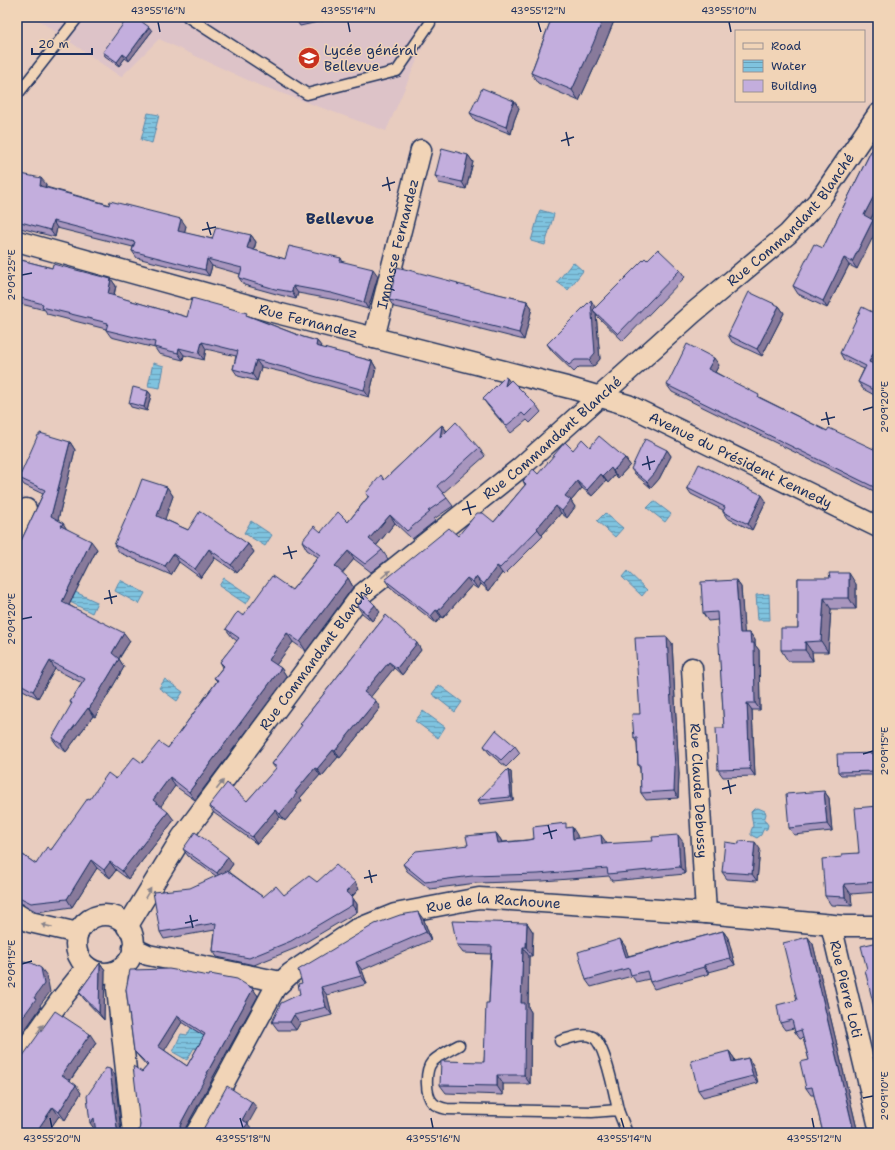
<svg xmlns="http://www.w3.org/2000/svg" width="895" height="1150" font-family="'Shantell Sans',sans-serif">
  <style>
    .built { fill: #ddc3c8 }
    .water { fill: url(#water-rules); stroke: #5788ab }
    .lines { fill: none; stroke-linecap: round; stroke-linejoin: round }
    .service-casing { stroke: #1b2f5e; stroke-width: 13 }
    .minor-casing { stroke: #1b2f5e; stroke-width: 23 }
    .service { stroke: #f1d4b7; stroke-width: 10 }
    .minor { stroke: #f1d4b7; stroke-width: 20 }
    .wall { fill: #a896be; stroke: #1b2f5e; fill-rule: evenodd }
    .shaded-wall { fill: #887a9b; stroke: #1b2f5e }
    .building { fill: #c3aedd; stroke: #1b2f5e; fill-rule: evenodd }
    .oneway { fill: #86828a }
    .ticks { fill: none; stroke: #1b2f5e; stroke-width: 1.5 }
    .labels { text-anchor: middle; stroke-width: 3; stroke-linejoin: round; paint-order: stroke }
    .poi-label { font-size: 14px; fill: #1b2f5e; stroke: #f1d4b7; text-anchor: start }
    .street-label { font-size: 14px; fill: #1b2f5e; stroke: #f1d4b7 }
    .quarter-label { font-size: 16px; font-weight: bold; fill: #1b2f5e; stroke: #f1d4b7 }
    .neatline { fill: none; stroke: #1b2f5e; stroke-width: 1.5 }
    .ticks-label { font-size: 10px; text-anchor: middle; fill: #1b2f5e }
  </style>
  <defs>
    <pattern id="water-rules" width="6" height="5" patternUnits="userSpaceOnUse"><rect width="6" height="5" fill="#7fc3df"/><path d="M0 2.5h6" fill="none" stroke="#679fb8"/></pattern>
  </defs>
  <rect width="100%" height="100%" fill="#e8ccbf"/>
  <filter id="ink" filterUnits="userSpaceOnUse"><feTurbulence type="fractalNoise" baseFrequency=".025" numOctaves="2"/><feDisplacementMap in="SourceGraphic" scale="8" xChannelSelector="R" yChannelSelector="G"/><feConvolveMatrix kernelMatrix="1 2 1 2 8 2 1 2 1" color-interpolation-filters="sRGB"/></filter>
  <g filter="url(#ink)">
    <polygon class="built" points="38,17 436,17 386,131 256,84 159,39 121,77 37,19"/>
    <g class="water">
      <polygon points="148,113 159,115 152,143 141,140"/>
      <polygon points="540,210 554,214 545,245 531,241"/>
      <polygon points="573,262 583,271 568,290 557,282"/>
      <polygon points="153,363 164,366 160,388 148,386"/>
      <polygon points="654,501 671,514 665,522 647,508"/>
      <polygon points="605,513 623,528 615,537 597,521"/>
      <polygon points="251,521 272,535 265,546 244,533"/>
      <polygon points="627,571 647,590 642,596 622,577"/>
      <polygon points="224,578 251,596 246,604 219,586"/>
      <polygon points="120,580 145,593 139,604 115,591"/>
      <polygon points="73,591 97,602 92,613 68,601"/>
      <polygon points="769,594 770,620 758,620 756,595"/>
      <polygon points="165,679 183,692 177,701 159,688"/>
      <polygon points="439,685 462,702 455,712 432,694"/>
      <polygon points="423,711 445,727 438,738 415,721"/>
      <polygon points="758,808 765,811 766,814 764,821 766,822 768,825 767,829 763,830 761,835 757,838 751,835 751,831 753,826 751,812 754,809"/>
      <polygon points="193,1025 208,1032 198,1049 194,1048 187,1060 173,1052 181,1034 187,1035"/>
    </g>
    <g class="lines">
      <g class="service-casing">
        <g id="service">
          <polyline points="188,17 307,94 397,71 430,23"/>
          <polyline points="17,95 78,17"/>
          <path d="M560,1041C568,1039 584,1032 593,1037C605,1044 615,1096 618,1110"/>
          <path d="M459,1045C450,1050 439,1055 432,1062C425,1070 425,1095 433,1103C437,1107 442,1108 447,1109L592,1112L618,1110L627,1133"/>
        </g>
      </g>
      <g class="minor-casing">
        <g id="minor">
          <path id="s1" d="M17,241L273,312L570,388L628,405L878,527"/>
          <path id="s2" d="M374,338L421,150"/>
          <polyline points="17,531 26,509"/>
          <path id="s3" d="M692,668L706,913"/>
          <polyline points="17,914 30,922 78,933"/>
          <circle cx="105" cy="944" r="29"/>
          <path id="s4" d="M831,925L878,1123"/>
          <path id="s5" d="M127,927L182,837L362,594L520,468L693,313L788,234L821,198L878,114"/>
          <polyline points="133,948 148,955 281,982"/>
          <polyline points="118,970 117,989 133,1133"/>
          <polyline points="17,1061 59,1002 87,967"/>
          <path id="s6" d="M196,1133L206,1116L275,988L291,973L355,930L395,914L479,898L706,913L844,926H878"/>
        </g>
      </g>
      <use href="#service" class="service"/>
      <use href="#minor" class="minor"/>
    </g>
    <g class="wall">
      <polygon points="294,17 340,17 300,26"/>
      <polygon points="552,17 613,17 614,21 600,55 579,101 538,83 531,73"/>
      <polygon points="152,31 129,61 125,58 119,66 105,56 103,52"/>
      <polygon points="519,108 514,121 511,134 475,120 470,113"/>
      <polygon points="878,137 878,205 871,219 857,269 849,265 827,308 798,294 793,286 823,248"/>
      <polygon points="468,155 473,162 466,189 439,183 435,176"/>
      <polygon points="46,184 46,187 186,226 184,233 212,239 251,235 256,242 254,250 285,259 341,258 343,262 378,276 368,309 336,300 298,293 296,299 280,295 244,285 239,278 240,274 212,266 209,276 137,258 132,251 133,247 57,228 55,237 20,228 20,230 17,230 17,192"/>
      <polygon points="17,259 52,268 111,279 116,286 114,296 187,317 249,316 303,337 317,341 322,348 372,361 376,368 369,397 315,382 299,376 261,367 257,381 238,376 233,369 236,356 206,349 204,360 184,355 183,360 159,354 155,348 111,337 106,330 106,329 47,314 45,310 17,303"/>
      <polygon points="647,260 680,270 685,277 623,341 598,317 596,314 600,359 593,367 579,367 574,372 552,351 547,344 595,307 595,308"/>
      <polygon points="459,285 527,301 532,308 524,340 418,313 417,312 394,307 389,300"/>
      <polygon points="779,306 784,313 762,356 732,342 728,335"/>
      <polygon points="878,315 878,360 876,365 878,366 878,397 863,389 858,382 864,369 844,360 840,353"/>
      <polygon points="719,365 715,372 761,398 827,431 878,451 878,493 672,392 667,385"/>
      <polygon points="507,378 509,382 536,405 541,412 530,423 527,420 511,433 488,406 483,399"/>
      <polygon points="148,391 151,395 147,411 131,407 129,403"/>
      <polygon points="442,425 447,431 479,448 485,456 443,493 453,506 434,519 435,521 412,539 395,523 376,546 382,550 388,559 371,572 354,559 342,573 348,578 353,587 306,651 293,642 276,665 281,668 287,677 195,800 175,786 160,806 174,820 128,879 116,870 110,878 97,868 72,907 37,912 23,904 17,903 17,851 36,864 51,850 90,799 116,779 142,763 168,748 217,681 214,678 223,667 220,662 237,641 232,637 226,629 243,616 292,590 318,557 307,550 302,541 321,532 348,522 368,497 366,493 384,480"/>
      <polygon points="70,442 75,450 58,520 67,529 97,549 69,605 130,641 119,659 124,667 95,717 93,716 66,752 57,745 52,738 72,705 70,702 82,683 55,669 38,698 17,687 17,540 21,541 43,494 24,485 19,478"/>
      <polygon points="590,447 625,458 630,465 618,478 615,475 608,483 606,481 592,496 582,488 571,501 575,507 567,518 561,513 542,535 543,536 504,575 502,573 489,591 481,584 478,589 472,585 443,618 441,617 436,623 390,587 385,580 458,536 494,522 525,485 523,481 538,474 573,450"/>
      <polygon points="667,450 671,456 659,479 651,488 635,474 631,469"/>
      <polygon points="167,487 173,496 164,519 188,530 248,544 254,552 237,573 215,558 201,578 179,562 171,575 120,553 114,545"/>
      <polygon points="687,488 766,501 752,530 727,518 723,512 723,510 691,494"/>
      <polygon points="798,578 856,584 856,609 831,609 828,652 812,652 813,661 788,661 781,650 798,628"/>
      <polygon points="736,580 741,587 744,633 750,633 755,640 755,645 759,650 760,710 752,710 755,776 723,777 718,770 724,728 718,620 708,621 703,613"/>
      <polygon points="357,606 380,612 372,621 362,613"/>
      <polygon points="386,615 421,650 402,675 394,668 370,697 380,708 340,758 338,757 322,776 320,775 300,798 302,800 285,821 280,817 257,844 214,813 209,806 247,801 276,769 272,764 302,726 300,724"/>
      <polygon points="672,643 679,774 678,798 646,800 641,793 640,769 638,765 637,743 634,738 640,714"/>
      <polygon points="484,746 515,746 520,753 506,767 489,753"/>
      <polygon points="878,753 878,775 841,775 838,772"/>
      <polygon points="511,772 513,800 480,804 478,800"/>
      <polygon points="824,791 829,798 832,831 794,835 789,828"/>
      <polygon points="878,806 878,892 851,894 852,906 831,905 825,896 842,857 859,853"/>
      <polygon points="569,828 577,835 577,838 606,842 606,844 683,842 685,874 612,881 609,876 543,881 477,883 430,889 407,871 403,864 468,845 496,833 501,840 502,842 529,840"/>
      <polygon points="739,844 760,849 757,881 727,879 722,872"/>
      <polygon points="183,849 233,864 228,871 263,897 284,895 317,882 355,882 359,889 352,897 357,904 357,912 296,948 254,965 217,957 213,951 215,930 164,939 160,932 216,876 188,856"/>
      <polygon points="424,920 431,940 362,970 367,984 327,995 332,1015 300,1023 296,1030 278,1030 272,1022 300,994 302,983"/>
      <polygon points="527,923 533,932 532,956 529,956 528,1007 531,1012 530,1084 503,1084 503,1095 446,1093 440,1085 484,1062 489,1003 491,954 463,953 457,945"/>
      <polygon points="723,931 728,938 735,965 709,972 709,974 654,989 650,982 649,979 636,982 632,976 591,987 586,980 625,946 628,956"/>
      <polygon points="813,944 858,1133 823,1133 814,1095 811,1095 806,1088 809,1060 803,1038 800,1039 795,1032 794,1028 785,1030 780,1023 797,1000"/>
      <polygon points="100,963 105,970 104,1020 84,999 79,992"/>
      <path d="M126,989H253L258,996L212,1079V1080L186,1127L185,1133H137L139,1131L140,1125L142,1072L147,1066L139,1057L134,1051ZM182,1022L204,1036L187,1066L164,1050Z"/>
      <polygon points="96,1043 70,1081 81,1093 65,1120 59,1116 47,1133 17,1133"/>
      <polygon points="729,1051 734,1058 735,1061 748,1058 753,1065 758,1083 703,1097 698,1090"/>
    </g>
    <g class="shaded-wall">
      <polygon points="604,17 613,17 614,21 600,55 579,101 572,90"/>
      <polygon points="149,27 152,31 129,61 127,57"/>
      <polygon points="123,54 125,58 119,66 117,62"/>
      <polygon points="514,101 519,108 514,121 511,134 506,127 509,114"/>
      <polygon points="468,155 473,162 466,189 462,182"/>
      <polygon points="41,178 46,184 44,193 40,186"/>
      <polygon points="878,188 878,205 869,222 864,215"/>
      <polygon points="181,219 186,226 183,238 178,231"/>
      <polygon points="873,220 878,227 857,269 852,262"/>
      <polygon points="53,221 57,228 55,237 50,230"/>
      <polygon points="17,223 20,228 20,230 17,226"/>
      <polygon points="251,235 256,242 252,255 247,248"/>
      <polygon points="844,258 849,265 827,308 823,301"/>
      <polygon points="207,259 212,266 209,276 205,270"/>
      <polygon points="373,269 378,276 368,309 364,302"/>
      <polygon points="111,279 116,286 112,301 108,294"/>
      <polygon points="293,286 298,293 296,299 292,292"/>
      <polygon points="591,300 595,307 596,313 593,310 596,314 600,359 593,367 589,360"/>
      <polygon points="527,301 532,308 524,340 519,333"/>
      <polygon points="779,306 784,313 762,356 757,349"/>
      <polygon points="317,341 322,347 321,353 316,346"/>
      <polygon points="202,342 206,349 204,360 199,353"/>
      <polygon points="878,343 878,360 874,369 869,362"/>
      <polygon points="179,348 184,355 183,360 178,353"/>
      <polygon points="714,358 719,365 713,376 708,369"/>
      <polygon points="256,360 261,367 257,381 252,374"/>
      <polygon points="372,361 376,368 369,397 364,390"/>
      <polygon points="507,378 512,385 505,386"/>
      <polygon points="148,391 151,395 147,411 144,407"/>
      <polygon points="442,425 448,433 440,438"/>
      <polygon points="70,442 75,450 57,524 51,516"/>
      <polygon points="667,450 671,456 659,479 651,488 647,482"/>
      <polygon points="625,458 630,465 618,478 613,471"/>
      <polygon points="611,468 615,475 608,483 603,476"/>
      <polygon points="601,474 606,481 592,496 587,490"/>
      <polygon points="577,481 582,488 571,501 575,507 567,518 562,511 565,496"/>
      <polygon points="167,487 173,496 163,525 157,516"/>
      <polygon points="762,495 766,501 752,530 748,524"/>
      <polygon points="556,506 561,513 542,535 537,528"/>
      <polygon points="390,515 395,523 375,547 369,539"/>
      <polygon points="63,523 68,531 61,526"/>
      <polygon points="91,541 97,549 67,609 62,602"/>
      <polygon points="248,544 254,552 237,573 231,565"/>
      <polygon points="209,549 215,558 201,578 195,569"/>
      <polygon points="348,551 354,559 341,575 335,566"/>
      <polygon points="173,554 179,562 171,575 165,566"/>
      <polygon points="497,566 502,573 489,591 484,584"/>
      <polygon points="849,573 856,584 856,609 849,598"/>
      <polygon points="476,577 481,584 478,589 473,582"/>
      <polygon points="348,578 353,587 306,651 300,642"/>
      <polygon points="467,578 472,585 443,618 438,611"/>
      <polygon points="736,580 741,587 745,640 740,633"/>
      <polygon points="824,598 831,609 828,652 821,641"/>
      <polygon points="375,605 380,612 372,621 367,614"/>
      <polygon points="436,610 441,617 436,623 431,616"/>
      <polygon points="124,633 130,641 117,661 112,653"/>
      <polygon points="287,633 293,642 274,668 269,660"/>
      <polygon points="750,633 755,640 755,645 759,650 760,710 755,703"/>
      <polygon points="667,637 672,643 679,774 678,798 674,791"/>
      <polygon points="805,642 812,652 813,661 805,650"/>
      <polygon points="417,643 421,650 402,675 397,668"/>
      <polygon points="119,659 124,667 95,717 89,709"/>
      <polygon points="50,661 55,669 38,698 33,691"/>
      <polygon points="389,662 394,668 369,699 364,692"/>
      <polygon points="281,668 287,677 195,800 189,792"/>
      <polygon points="376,701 380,708 340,758 335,751"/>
      <polygon points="747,703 752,710 755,776 750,769"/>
      <polygon points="88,708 93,716 66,752 61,744"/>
      <polygon points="333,750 338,757 322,776 317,769"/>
      <polygon points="315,768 320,775 300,798 302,800 285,821 280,814 295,792"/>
      <polygon points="508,769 511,772 513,800 511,797"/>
      <polygon points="170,777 175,786 159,809 153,800"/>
      <polygon points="824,791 829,798 832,831 827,824"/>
      <polygon points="275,810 280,817 257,844 252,837"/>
      <polygon points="168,812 174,820 128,879 122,871"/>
      <polygon points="572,827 577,835 578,846 573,839"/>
      <polygon points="496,833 501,840 503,850 498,843"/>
      <polygon points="601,835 606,842 607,851 602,844"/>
      <polygon points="678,835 683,842 685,874 680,867"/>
      <polygon points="755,842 760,849 757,881 752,874"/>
      <polygon points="228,857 233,864 222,880 217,873"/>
      <polygon points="91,860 97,868 72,907 67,899"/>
      <polygon points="110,862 116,870 110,878 104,870"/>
      <polygon points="355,882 359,889 350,898 346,892"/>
      <polygon points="844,884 851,894 852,906 845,897"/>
      <polygon points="352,897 357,904 357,912 352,905"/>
      <polygon points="418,912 424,920 431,940 426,932"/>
      <polygon points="527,923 533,932 532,956 526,947"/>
      <polygon points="723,931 728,938 735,965 730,958"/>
      <polygon points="808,937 813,944 858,1133 854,1132"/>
      <polygon points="620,939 625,946 631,964 626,957"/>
      <polygon points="523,947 529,956 528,1007 531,1012 530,1084 524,1075 521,1003"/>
      <polygon points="356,962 362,970 367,984 361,976"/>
      <polygon points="100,963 105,970 104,1020 99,1013"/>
      <polygon points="704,965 709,972 709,974 704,967"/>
      <polygon points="41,968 47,976 50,992 40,1005 41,1007 17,1041 17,1025 34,998"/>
      <polygon points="321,987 327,995 332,1015 326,1007"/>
      <polygon points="253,989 258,996 212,1079 212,1080 186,1127 185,1133 182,1133 180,1126 182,1121 207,1073"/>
      <polygon points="294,1015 300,1023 296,1030 290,1022"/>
      <polygon points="177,1016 182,1022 163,1053 158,1046"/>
      <polygon points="90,1034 96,1043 68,1083 62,1075"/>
      <polygon points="729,1051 734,1058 737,1069 732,1062"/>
      <polygon points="748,1058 753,1065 758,1083 753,1076"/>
      <polygon points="110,1069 115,1075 121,1133 119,1133 117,1128"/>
      <polygon points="497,1075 503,1084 503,1095 497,1086"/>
      <polygon points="76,1085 81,1093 65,1120 59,1112"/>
      <polygon points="252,1102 257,1108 248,1124 252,1129 250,1133 241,1133 242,1120"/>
      <polygon points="53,1107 59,1116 47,1133 37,1133 36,1132"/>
      <polygon points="94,1118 98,1125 95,1130 90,1123"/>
      <polygon points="31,1129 34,1133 28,1133"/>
    </g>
    <g class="building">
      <polygon points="552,17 604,17 593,44 572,90 531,73"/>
      <polygon points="138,19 149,27 127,57 123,54 117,62 103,52 126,20"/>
      <polygon points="482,88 514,101 509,114 506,127 470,113 476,100 477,100"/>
      <polygon points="878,137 878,188 864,215 873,220 852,262 844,258 823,301 793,286 814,244 823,248"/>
      <polygon points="442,148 468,155 462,182 435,176"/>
      <polygon points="21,174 41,178 40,186 109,205 110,201 181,219 178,231 212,239 216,227 251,235 247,248 285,259 289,246 341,258 340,261 373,269 364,302 331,293 293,286 292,292 275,289 239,278 242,268 207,259 205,270 132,251 135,242 53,221 50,230 17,221 17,192"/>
      <polygon points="658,249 680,270 618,334 593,310 645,258 647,260"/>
      <polygon points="17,259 52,268 53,264 111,279 108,294 187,317 192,298 247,313 246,315 303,337 317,341 316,346 372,361 364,390 310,375 294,370 256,360 252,374 233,369 238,351 202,342 199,353 179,348 178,353 154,347 155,342 106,330 108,323 42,307 43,304 17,297"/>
      <polygon points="397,267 458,283 457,284 527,301 519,333 413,306 413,305 389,300"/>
      <polygon points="749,292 779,306 757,349 728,335"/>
      <polygon points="591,300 595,353 589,360 575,360 569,365 547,344"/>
      <polygon points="862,307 878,315 878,343 869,362 878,366 878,392 858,382 866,366 840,353"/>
      <polygon points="687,344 714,358 708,369 759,395 758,397 827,431 829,428 878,451 878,489 667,385"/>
      <polygon points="505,377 507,378 505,386 511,380 536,405 525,416 522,413 506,426 483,399"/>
      <polygon points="133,387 148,391 144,407 129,403"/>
      <polygon points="456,422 479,448 437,486 447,498 428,511 430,512 407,531 390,515 369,539 382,550 365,564 348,551 335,566 348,578 300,642 287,633 269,660 281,668 189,792 170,777 153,800 168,812 122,871 110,862 104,870 91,860 67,899 31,903 17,896 17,851 36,864 47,847 51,850 88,798 90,799 108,773 116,779 134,757 142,763 159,742 168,748 218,680 214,678 224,666 220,662 239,638 226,629 235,615 238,612 243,616 272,576 292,590 320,555 302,541 314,526 321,532 338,512 348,522 369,496 366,493 381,475 384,480 442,425 440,438"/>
      <polygon points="40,433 70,442 51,516 63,523 61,526 91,541 62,602 124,633 112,653 119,659 89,709 88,708 61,744 52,738 72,703 70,702 85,679 50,661 33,691 17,682 17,540 21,541 45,490 19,478 38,435 40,435"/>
      <polygon points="599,436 625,458 613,471 611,468 603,476 601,474 587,490 577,481 565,496 571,500 562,511 556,506 537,528 538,529 500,568 497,566 484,584 476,577 473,582 467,578 438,611 436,610 431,616 385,580 449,528 458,536 477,513 483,513 494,522 526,484 523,481 533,469 538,474 565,442 573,450 582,439 590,447"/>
      <polygon points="645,439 667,450 655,473 647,482 631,469"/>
      <polygon points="699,464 762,495 748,524 723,512 725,507 687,488"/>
      <polygon points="142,479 167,487 157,516 188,530 200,511 248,544 231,565 209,549 195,569 173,554 165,566 114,545 135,498"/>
      <polygon points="829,573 849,573 849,598 824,598 821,641 805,642 805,650 781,650 781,628 798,628 798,578 830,578"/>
      <polygon points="736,580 740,633 750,633 751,643 754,643 755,703 747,703 750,769 718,770 716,728 724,728 717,612 703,613 701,582"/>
      <polygon points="365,595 375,605 367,614 357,606"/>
      <polygon points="386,615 417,643 397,668 389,662 364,692 376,701 335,751 333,750 317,769 315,768 295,792 297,793 280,814 275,810 252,837 209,806 227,783 247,801 277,767 272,764 302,725 300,724"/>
      <polygon points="667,637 675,767 674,791 641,793 640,765 638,765 637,738 634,738 632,714 640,714 635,638"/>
      <polygon points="496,730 515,746 501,760 484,746"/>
      <polygon points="878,753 878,771 838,772 837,754"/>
      <polygon points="508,769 511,797 478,800"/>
      <polygon points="824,791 827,824 789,828 786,794"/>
      <polygon points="878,806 878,882 844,884 845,897 825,896 822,859 842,857 842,854 859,853 855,808"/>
      <polygon points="566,823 566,828 572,827 573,839 601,835 602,844 653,841 652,837 678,835 680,867 608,874 607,868 538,874 472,876 425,882 403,864 416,851 468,845 466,836 496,833 498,843 529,840 534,839 533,827"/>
      <polygon points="195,832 228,857 217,873 183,849"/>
      <polygon points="739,841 755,842 752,874 722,872 725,842 739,844"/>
      <polygon points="336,865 355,882 346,892 352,897 352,905 291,941 249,958 213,951 216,923 160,932 153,892 190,888 227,871 263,897 276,886 284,895 309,876 317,882"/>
      <polygon points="418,912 426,932 356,962 361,976 321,987 326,1007 294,1015 290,1022 272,1022 281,1003 300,994 298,984 302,983 298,970 375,924 400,915"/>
      <polygon points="452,921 527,923 526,947 523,947 521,1003 525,1003 524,1075 497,1075 497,1086 440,1085 441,1061 484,1062 486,1003 489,1003 492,946 457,945"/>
      <polygon points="723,931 730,958 704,965 704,967 650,982 647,971 631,975 629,968 586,980 578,952 620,939 626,957"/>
      <polygon points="808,937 854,1132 852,1133 823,1133 812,1087 806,1088 800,1062 809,1060 801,1030 795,1032 792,1020 780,1023 777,1005 797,1000 783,943"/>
      <polygon points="878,942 878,1023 865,970 867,969 861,946"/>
      <polygon points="22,962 32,963 41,968 44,984 34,998 36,999 17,1025 17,968"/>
      <polygon points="100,963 99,1013 79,992"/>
      <path d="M169,969L209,976L210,974L237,979L253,989L207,1073H208L182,1121L180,1126L181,1132L182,1133H137L139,1131L140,1125L133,1066L142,1072L148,1065L134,1051L126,989L130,970ZM177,1016L205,1034L187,1066L158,1046Z"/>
      <polygon points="55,1011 90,1034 62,1075 76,1085 59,1112 53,1107 36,1132 31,1129 28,1133 17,1133 17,1062 20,1060"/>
      <polygon points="729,1051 732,1062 748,1058 753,1076 698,1090 691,1061"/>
      <polygon points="106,1068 110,1069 117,1128 119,1133 96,1133 94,1118 90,1123 87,1096"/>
      <polygon points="227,1086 252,1102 242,1120 248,1123 241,1133 201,1133"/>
    </g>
    <defs><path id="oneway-solid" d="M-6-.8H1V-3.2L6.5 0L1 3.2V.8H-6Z"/></defs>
    <g class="oneway">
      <use href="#oneway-solid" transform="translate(386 574) rotate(-40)"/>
      <use href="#oneway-solid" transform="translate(220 785) rotate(-53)"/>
      <use href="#oneway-solid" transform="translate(148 893) rotate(-59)"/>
      <use href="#oneway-solid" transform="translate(47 926) rotate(-167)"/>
      <use href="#oneway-solid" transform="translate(40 1029) rotate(-55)"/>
    </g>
  </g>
  <path class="ticks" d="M158,22L160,32M348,22L350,32M538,22L541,32M729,22L731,32M566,132L569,146M561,141L574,137M387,177L390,191M382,186L395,182M207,222L211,235M202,230L216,227M22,275L32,273M863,410L873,407M826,412L829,425M821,420L835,417M647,456L650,470M642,465L655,461M467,501L471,515M462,510L476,506M288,546L292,559M283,554L297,551M109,590L112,604M104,599L117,596M22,619L32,617M863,754L873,751M728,780L731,794M722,789L736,785M548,825L552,839M543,834L557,830M369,870L372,883M364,878L377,875M190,915L193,928M185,923L198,920M22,964L32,961M863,1098L873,1096M50,1118L52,1128M240,1118L243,1128M431,1118L433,1128M621,1118L624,1128M812,1118L814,1128"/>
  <defs>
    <g id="school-disc" transform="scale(1.15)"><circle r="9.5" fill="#c8321e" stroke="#f1d4b7"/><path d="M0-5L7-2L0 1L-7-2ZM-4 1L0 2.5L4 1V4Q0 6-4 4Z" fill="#fff"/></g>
  </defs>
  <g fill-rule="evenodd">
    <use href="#school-disc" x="309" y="58"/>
  </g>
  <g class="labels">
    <g class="poi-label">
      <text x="324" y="55">Lycée général<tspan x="324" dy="16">Bellevue</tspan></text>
    </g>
    <g class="street-label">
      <text dy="5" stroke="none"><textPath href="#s5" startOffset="978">Rue Commandant Blanché</textPath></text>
      <text dy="5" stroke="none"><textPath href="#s2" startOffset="97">Impasse Fernandez</textPath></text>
      <text dy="5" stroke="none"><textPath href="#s1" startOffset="302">Rue Fernandez</textPath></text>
      <text dy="5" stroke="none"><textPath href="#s5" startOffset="654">Rue Commandant Blanché</textPath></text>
      <text dy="5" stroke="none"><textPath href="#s1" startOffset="758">Avenue du Président Kennedy</textPath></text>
      <text dy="5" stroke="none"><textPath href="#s5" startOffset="330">Rue Commandant Blanché</textPath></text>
      <text dy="5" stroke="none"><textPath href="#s3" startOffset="123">Rue Claude Debussy</textPath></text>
      <text dy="5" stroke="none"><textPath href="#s6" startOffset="407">Rue de la Rachoune</textPath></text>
      <text dy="5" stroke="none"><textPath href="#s4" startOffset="66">Rue Pierre Loti</textPath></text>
    </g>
    <g class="quarter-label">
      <text x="340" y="224">Bellevue</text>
    </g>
  </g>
  <rect width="895" height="1150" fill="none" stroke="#f1d4b7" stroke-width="44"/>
  <rect x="735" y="30" width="130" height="72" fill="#f1d4b7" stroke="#9b9293"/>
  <rect x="743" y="43" width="20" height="6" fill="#f1d4b7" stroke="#9b9293"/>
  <text x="771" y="50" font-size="12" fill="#1b2f5e">Road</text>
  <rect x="743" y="60" width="20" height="12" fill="url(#water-rules)" stroke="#9b9293"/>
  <text x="771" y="70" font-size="12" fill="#1b2f5e">Water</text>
  <rect x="743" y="80" width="20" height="12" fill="#c3aedd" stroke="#9b9293"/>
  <text x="771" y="90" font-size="12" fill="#1b2f5e">Building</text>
  <path d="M32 48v6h60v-6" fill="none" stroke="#1b2f5e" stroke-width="2"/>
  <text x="38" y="48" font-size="12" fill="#1b2f5e" stroke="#f1d4b7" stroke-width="3" paint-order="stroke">20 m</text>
  <rect x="22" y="22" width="851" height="1106" class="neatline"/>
  <g class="ticks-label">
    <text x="158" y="14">43°55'16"N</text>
    <text x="348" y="14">43°55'14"N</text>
    <text x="538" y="14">43°55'12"N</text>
    <text x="729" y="14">43°55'10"N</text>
    <text transform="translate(11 275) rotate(-90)" y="4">2°09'25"E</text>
    <text transform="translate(884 407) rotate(-90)" y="4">2°09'20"E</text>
    <text transform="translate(11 619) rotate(-90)" y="4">2°09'20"E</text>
    <text transform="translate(884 751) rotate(-90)" y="4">2°09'15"E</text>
    <text transform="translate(11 964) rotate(-90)" y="4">2°09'15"E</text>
    <text transform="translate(884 1096) rotate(-90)" y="4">2°09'10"E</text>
    <text x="52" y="1142">43°55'20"N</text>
    <text x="243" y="1142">43°55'18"N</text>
    <text x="433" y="1142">43°55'16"N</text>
    <text x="624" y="1142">43°55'14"N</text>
    <text x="814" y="1142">43°55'12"N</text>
  </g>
</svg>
